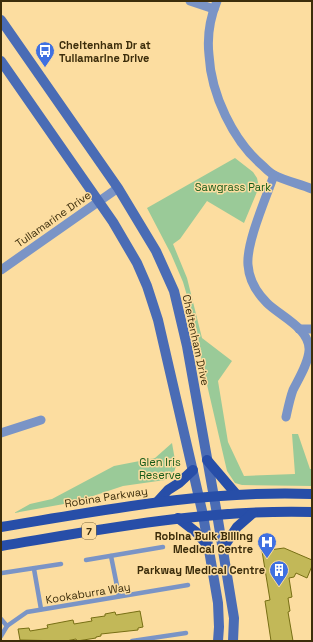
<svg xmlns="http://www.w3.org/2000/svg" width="313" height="642" font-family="'Space Grotesk',sans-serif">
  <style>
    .green { fill: #9aca98 }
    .building { fill: #c2b858; stroke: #776f14 }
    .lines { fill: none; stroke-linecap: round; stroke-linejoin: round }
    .lane { stroke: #7a94c6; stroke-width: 4.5 }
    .street { stroke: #7a94c6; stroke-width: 9 }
    .secondary { stroke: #4a6cb5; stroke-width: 10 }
    .primary { stroke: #274ea8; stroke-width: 10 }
    .labels { text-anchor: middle; stroke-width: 3; stroke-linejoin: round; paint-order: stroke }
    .shield { fill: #fcdda0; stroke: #766238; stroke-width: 1 }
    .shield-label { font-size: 10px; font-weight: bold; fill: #3c2d0b }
    .poi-label { font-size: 11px; font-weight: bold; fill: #3c2d0b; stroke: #fcdda0; text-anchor: end }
    .park-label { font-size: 11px; fill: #145a18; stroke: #fcdda0 }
    .street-label { font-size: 11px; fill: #3c2d0b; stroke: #fcdda0 }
  </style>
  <rect width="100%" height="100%" fill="#fcdda0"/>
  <g class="green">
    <polygon points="235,158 253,172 257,178 259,187 244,223 207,201 180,239 173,244 187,278 202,338 232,361 218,381 228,442 244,476 295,474 292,434 298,434 310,469 312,469 312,486 242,485 235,483 227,471 202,363 197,331 188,299 183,282 171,254 147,208"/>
    <polygon points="172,443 176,466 174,472 165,480 123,486 75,502 14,513 30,504 52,499 114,466 155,458"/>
  </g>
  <g class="building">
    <polygon points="284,548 312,560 312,566 307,578 296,573 294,577 289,578 292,597 288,598 290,611 288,612 293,641 271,641 265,601 270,600 262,551"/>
    <polygon points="140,611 143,627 138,628 138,630 101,634 101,636 96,637 96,638 77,641 76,639 66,641 20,640 18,629 29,628 30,631 48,628 47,625 73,620 74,624 92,621 91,618 105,616 105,614 115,612 116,615"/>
  </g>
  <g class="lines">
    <g class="lane">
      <polyline points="111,556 119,596"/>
      <polyline points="86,560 163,547"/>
      <polyline points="34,569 41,609"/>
      <polyline points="2,573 61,564"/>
      <polyline points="1,619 7,626"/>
      <polyline points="1,636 7,626 27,612 188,585"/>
      <polyline points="132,641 186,633"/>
    </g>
    <g class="street">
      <polyline points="190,1 214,9"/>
      <path d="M217,1C210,18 207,37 209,55C211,94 233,141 263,166C266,169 270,173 274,175C286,181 300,184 312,189"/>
      <path d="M274,175C266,198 246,243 248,265C249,279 257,293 267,303C280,316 311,329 309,351C308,364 299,378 293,390C290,398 288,408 286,417"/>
      <polyline points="1,270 118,188"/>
      <polyline points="299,329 312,329"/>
      <polyline points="1,433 41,420"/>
    </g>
    <g class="secondary">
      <polyline points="1,20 118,188 156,251 174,291 187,346 217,514 234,618 233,641"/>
      <polyline points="1,61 113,222 137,263 147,286 158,320 203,515 218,603 219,627 218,641"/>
    </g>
    <g class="primary">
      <polyline points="207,460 236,494"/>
      <polyline points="158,501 168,490 179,483 193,470"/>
      <polyline points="178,518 196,532 208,546"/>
      <path d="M1,527C105,510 206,490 312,494"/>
      <path d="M1,546C104,529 207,509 312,512"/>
      <polyline points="223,548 237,527 253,513"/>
    </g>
  </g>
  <defs>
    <g id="bus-pin" transform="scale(1)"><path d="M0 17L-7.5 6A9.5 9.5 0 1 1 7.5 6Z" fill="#3f70e1" stroke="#fcdda0"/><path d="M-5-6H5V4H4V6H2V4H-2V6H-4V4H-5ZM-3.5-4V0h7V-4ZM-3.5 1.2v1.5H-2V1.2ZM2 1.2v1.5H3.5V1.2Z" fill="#fff"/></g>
    <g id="hospital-pin" transform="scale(1)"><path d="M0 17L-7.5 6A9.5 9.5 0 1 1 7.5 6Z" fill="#3f70e1" stroke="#fcdda0"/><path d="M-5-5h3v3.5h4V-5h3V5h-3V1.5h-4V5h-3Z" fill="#fff"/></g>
    <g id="building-pin" transform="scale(1)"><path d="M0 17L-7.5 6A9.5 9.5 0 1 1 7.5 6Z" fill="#3f70e1" stroke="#fcdda0"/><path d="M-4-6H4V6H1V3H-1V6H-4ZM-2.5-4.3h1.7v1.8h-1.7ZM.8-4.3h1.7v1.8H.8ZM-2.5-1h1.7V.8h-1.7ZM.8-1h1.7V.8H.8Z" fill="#fff"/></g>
  </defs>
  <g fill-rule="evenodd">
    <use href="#bus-pin" x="45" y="51"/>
    <use href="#hospital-pin" x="267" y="542"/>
    <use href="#building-pin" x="279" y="570"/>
  </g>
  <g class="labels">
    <rect class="shield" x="82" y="523" width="14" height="16" rx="3"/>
    <g class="shield-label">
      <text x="89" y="535">7</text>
    </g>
    <g class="poi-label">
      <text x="59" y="49" text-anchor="start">Cheltenham Dr at<tspan x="59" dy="13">Tullamarine Drive</tspan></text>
      <text x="253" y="540">Robina Bulk Billing<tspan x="253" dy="13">Medical Centre</tspan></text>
      <text x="265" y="574">Parkway Medical Centre</text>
    </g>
    <g class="park-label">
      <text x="233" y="191">Sawgrass Park</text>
      <text x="160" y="466">Glen Iris<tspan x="160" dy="13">Reserve</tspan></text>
    </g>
    <g class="street-label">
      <text transform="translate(53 219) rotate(-35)" y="4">Tullamarine Drive</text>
      <text transform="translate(196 340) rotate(78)" y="4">Cheltenham Drive</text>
      <text transform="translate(106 497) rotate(-9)" y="4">Robina Parkway</text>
      <text transform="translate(88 593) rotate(-9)" y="4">Kookaburra Way</text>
    </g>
  </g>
  <rect width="313" height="642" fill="none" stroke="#3c2d0b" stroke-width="4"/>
</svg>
